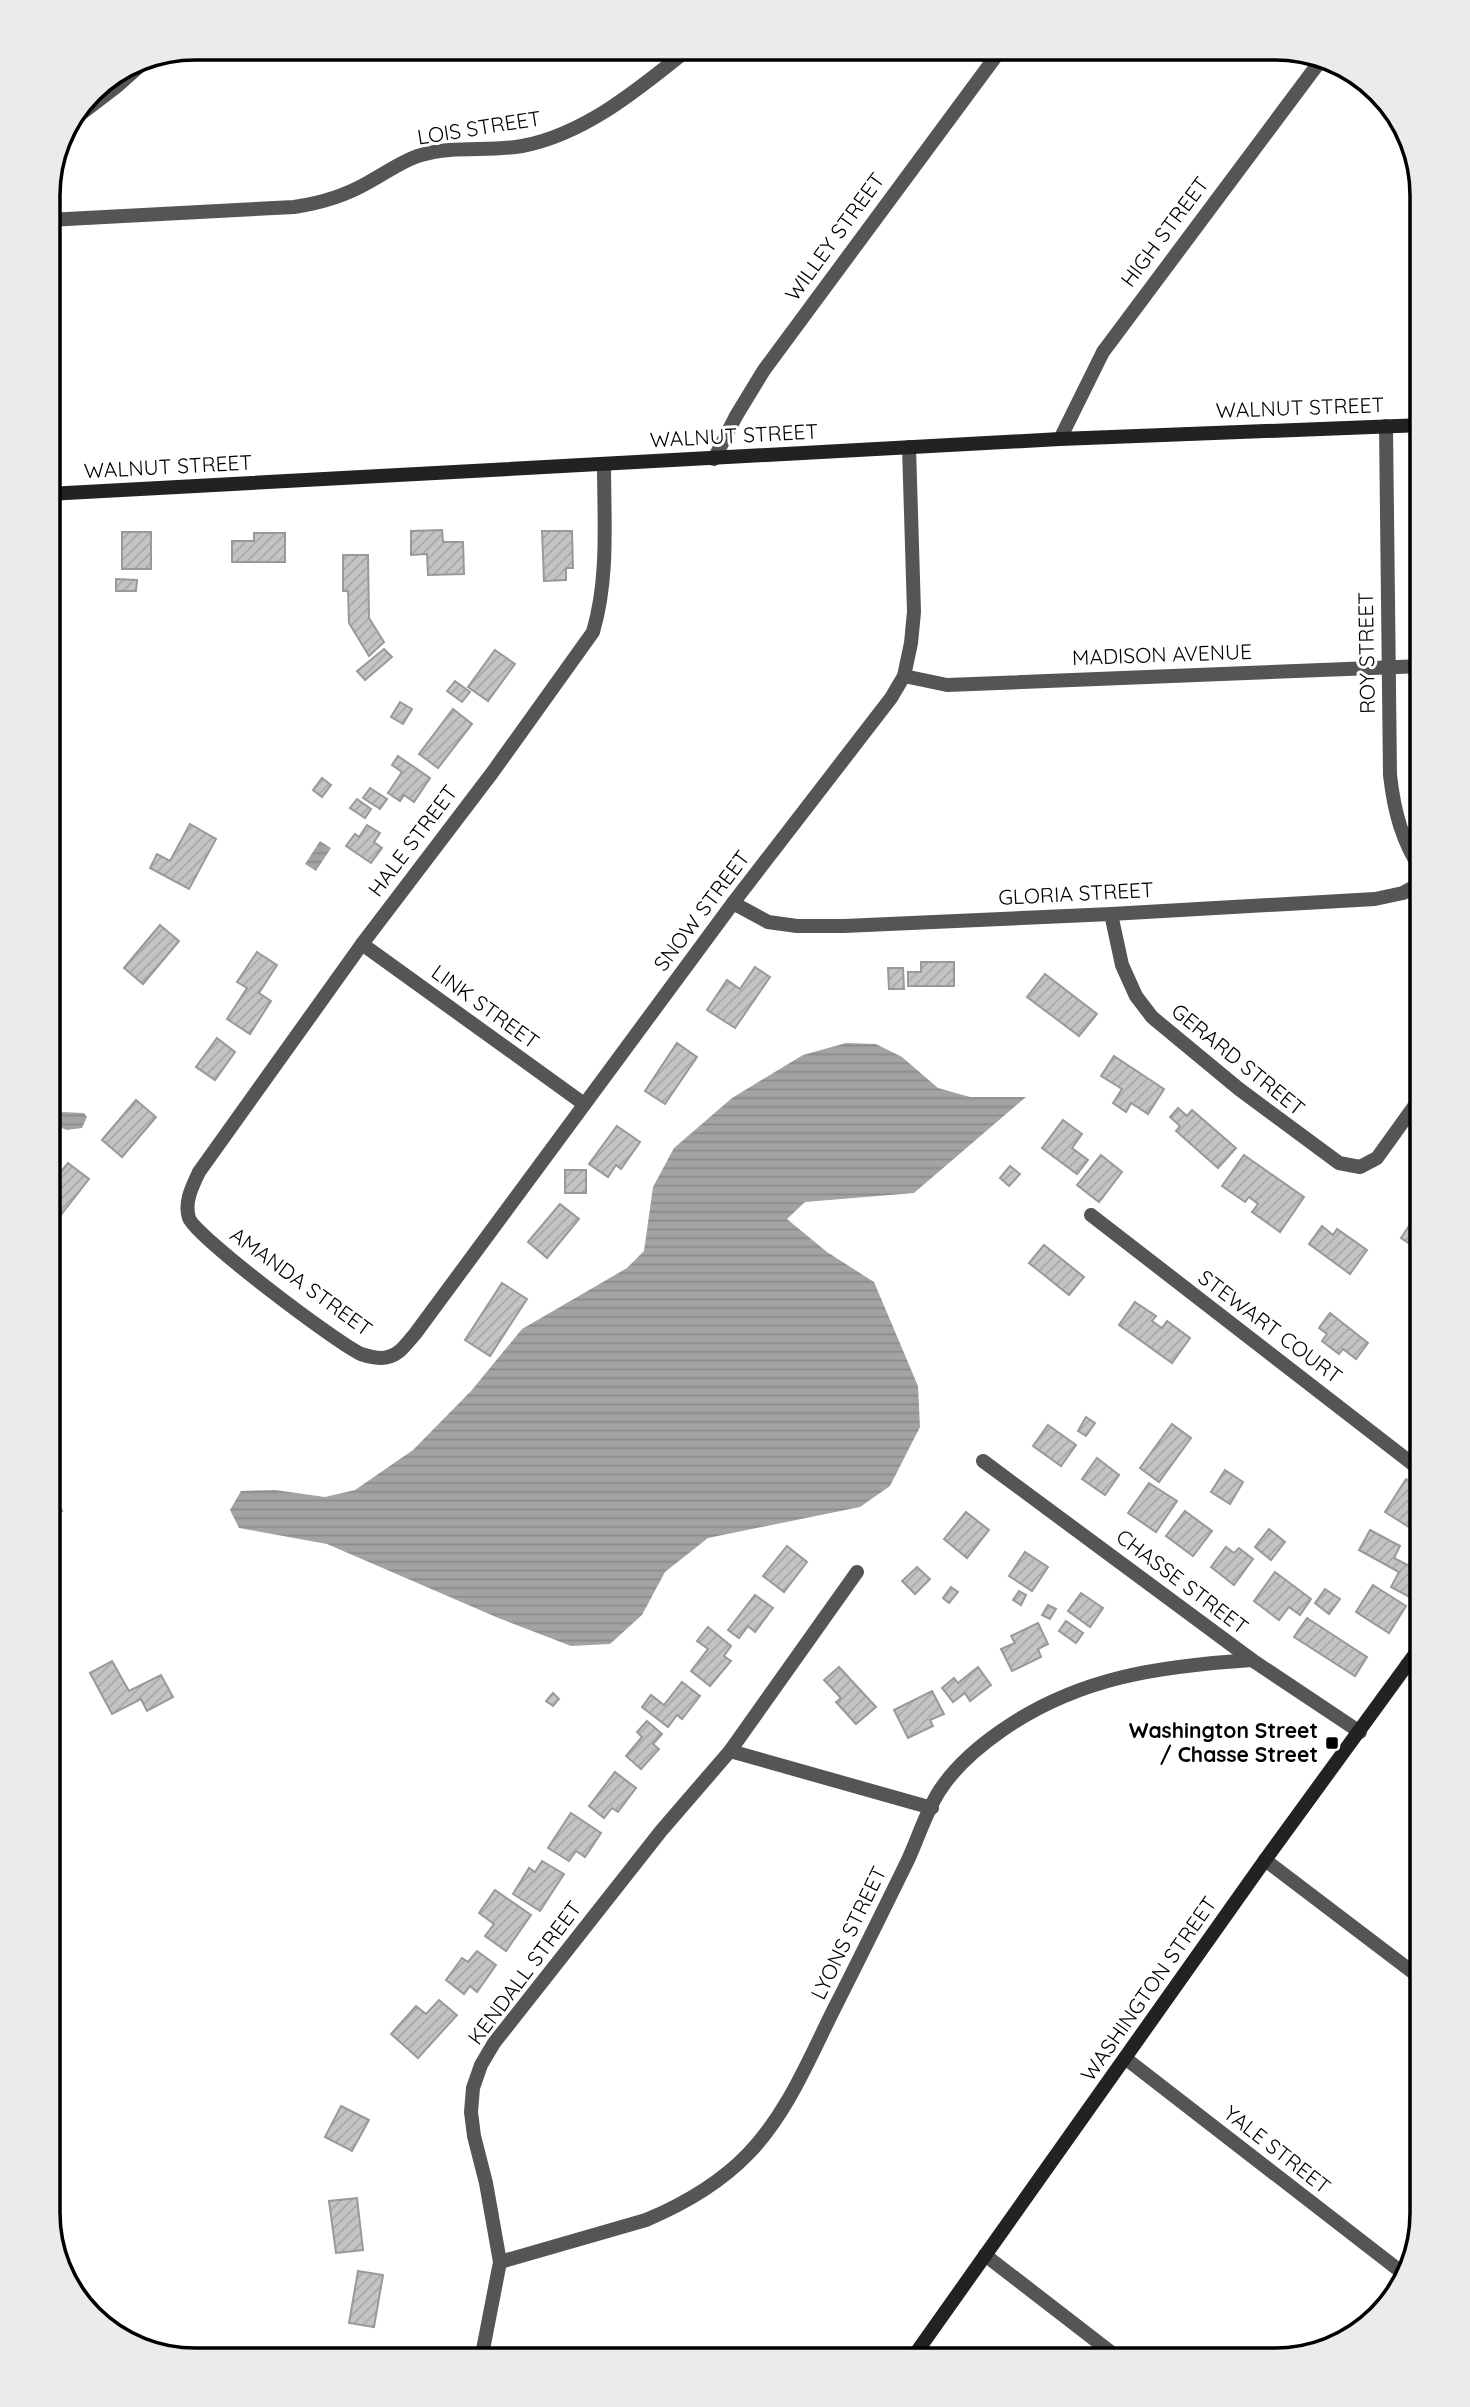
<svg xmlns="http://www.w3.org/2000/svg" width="1470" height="2407" font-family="Quicksand,sans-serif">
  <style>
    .water { fill: url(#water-rules) }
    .building { fill: url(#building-hatch); stroke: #999; stroke-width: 2 }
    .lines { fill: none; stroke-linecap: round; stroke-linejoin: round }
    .minor { stroke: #555; stroke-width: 14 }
    .secondary { stroke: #222; stroke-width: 14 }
    .poi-dot { fill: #000; stroke: #fff; stroke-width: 2.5 }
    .labels { text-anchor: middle; stroke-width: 6; stroke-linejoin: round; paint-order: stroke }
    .street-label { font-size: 21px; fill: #000; stroke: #fff }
    .poi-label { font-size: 21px; font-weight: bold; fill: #000; stroke: #fff; text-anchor: end }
    .rim { fill: none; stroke: #000; stroke-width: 3.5 }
  </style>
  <defs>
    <pattern id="water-rules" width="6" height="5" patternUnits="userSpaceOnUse" patternTransform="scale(1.75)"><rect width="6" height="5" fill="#a3a3a3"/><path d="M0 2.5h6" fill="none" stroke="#8b8b8b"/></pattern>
    <pattern id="building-hatch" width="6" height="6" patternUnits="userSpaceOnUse" patternTransform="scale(1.75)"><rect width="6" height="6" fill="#c4c4c4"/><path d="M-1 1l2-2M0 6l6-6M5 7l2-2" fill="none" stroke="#a7a7a7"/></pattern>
  </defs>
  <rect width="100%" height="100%" fill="#fff"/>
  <g class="water">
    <polygon points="320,841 331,848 316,871 305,864"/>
    <polygon points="846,1043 876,1044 902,1057 938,1088 970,1097 1026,1097 914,1193 805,1202 787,1219 827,1252 874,1282 918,1386 920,1427 890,1486 860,1507 708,1538 665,1572 642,1615 610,1644 571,1646 496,1617 327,1544 239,1528 230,1510 241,1491 275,1490 325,1497 355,1490 413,1450 471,1391 522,1329 627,1268 644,1251 653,1187 674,1148 732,1098 803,1055"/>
    <polygon points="60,1112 84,1113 87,1117 82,1128 67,1130 54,1125 53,1116"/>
  </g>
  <g class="building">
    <polygon points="442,530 443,542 463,542 464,574 428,575 427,554 411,555 411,531"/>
    <polygon points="542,531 572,531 573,568 566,568 566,580 544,581"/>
    <rect x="122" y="532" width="29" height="37"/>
    <polygon points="254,533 285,533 285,562 232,562 232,541 254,541"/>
    <polygon points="343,555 368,555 369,618 384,642 369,656 349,623 348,591 343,591"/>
    <polygon points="116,579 137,580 136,591 116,591"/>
    <polygon points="384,649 392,657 365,680 357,671"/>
    <polygon points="495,650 515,664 488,701 468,687"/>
    <polygon points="455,681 470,692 462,702 447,691"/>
    <polygon points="400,702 412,709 403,724 391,717"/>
    <polygon points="453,709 472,724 438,768 419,754"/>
    <polygon points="398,756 430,778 414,802 404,795 400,801 388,793 402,772 392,765"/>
    <polygon points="322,778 331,785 322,797 313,790"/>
    <polygon points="370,788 387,799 380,809 363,798"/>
    <polygon points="357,799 371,809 365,818 350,808"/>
    <polygon points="190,824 216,839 189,889 150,868 157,854 170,861"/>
    <polygon points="367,825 380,833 374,842 382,848 371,863 346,846 355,834 359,837"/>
    <polygon points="160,925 179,941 143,984 124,968"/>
    <polygon points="257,952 277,965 259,993 271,1001 250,1034 227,1019 247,988 237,982"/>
    <polygon points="921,962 954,962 954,986 908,986 908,972 921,972"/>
    <polygon points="755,967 770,977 735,1028 707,1010 727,980 740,989"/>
    <polygon points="888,968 903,968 904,989 889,989"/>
    <polygon points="1045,974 1097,1014 1079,1036 1027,997"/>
    <polygon points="217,1038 235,1052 215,1080 196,1067"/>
    <polygon points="677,1043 697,1057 665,1104 645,1091"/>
    <polygon points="1114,1056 1164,1089 1148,1114 1131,1103 1126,1112 1113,1103 1122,1089 1101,1076"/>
    <polygon points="136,1100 156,1117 122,1157 102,1140"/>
    <polygon points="1178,1108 1187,1116 1192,1110 1236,1148 1218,1168 1176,1131 1180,1126 1170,1117"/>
    <polygon points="1063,1120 1082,1134 1072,1148 1088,1160 1077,1174 1042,1148"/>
    <polygon points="617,1126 640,1142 621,1169 616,1165 608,1177 589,1164"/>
    <polygon points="1101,1155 1122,1172 1099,1202 1077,1185"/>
    <polygon points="1244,1155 1304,1197 1280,1232 1252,1212 1258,1204 1249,1197 1245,1202 1222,1186"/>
    <polygon points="68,1163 89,1179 53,1225 47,1221 47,1189"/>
    <polygon points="1010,1166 1020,1174 1009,1186 1000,1178"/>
    <rect x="565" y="1170" width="21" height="23"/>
    <polygon points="560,1204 579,1219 547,1258 528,1242"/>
    <polygon points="1423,1205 1423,1253 1401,1238"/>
    <polygon points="1322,1226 1333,1235 1337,1229 1367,1250 1350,1274 1309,1244"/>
    <polygon points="1044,1245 1084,1277 1069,1295 1029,1263"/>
    <polygon points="502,1283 527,1299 490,1356 465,1340"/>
    <polygon points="1135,1302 1156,1316 1152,1321 1162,1328 1167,1321 1190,1338 1172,1363 1119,1325"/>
    <polygon points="1330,1313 1368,1343 1356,1359 1343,1349 1339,1354 1322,1341 1327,1334 1319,1328"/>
    <polygon points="1086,1417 1095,1423 1086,1436 1078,1431"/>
    <polygon points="1172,1424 1191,1438 1159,1482 1140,1468"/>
    <polygon points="1048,1425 1076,1445 1061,1466 1033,1446"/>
    <polygon points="1097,1458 1119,1475 1105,1495 1082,1479"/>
    <polygon points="1225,1470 1243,1482 1230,1504 1211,1492"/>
    <polygon points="1406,1479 1423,1489 1423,1512 1420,1515 1423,1517 1423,1536 1385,1512"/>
    <polygon points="1149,1483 1177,1501 1156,1532 1128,1513"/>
    <polygon points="50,1488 62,1511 47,1519 47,1489"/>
    <polygon points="1185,1511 1212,1531 1193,1556 1166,1536"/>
    <polygon points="966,1512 989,1530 967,1558 944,1539"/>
    <polygon points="1269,1529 1285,1542 1271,1560 1255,1547"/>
    <polygon points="1370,1530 1400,1546 1394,1558 1423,1573 1423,1590 1417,1601 1391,1587 1399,1572 1359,1550"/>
    <polygon points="787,1546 807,1562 784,1592 763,1576"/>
    <polygon points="1226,1547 1234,1553 1239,1548 1253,1559 1234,1585 1211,1567"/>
    <polygon points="1025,1552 1048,1567 1032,1591 1009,1576"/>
    <polygon points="917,1567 930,1579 915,1594 902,1581"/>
    <polygon points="1275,1572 1311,1599 1300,1615 1289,1607 1279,1620 1254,1601"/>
    <polygon points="1373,1585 1406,1606 1389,1633 1356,1612"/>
    <polygon points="951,1587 958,1592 949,1603 943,1598"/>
    <polygon points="1325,1589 1340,1599 1329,1614 1315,1603"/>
    <polygon points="1019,1591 1026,1595 1021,1605 1013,1600"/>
    <polygon points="1081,1593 1103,1608 1090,1627 1068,1611"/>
    <polygon points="755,1595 773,1608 755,1632 748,1626 739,1638 728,1630"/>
    <polygon points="1048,1605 1056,1609 1050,1619 1042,1615"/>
    <polygon points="1307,1618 1367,1657 1355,1676 1294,1637"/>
    <polygon points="1066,1621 1083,1633 1076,1643 1059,1631"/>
    <polygon points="1038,1623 1048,1644 1038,1649 1041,1657 1012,1671 1001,1649 1015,1643 1011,1636"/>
    <polygon points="708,1627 731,1646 724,1656 731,1661 710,1686 691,1671 708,1649 697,1641"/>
    <polygon points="112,1661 129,1691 161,1675 173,1697 147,1711 141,1699 112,1714 90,1673"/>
    <polygon points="839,1667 876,1707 856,1724 836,1702 841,1698 824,1680"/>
    <polygon points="978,1667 991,1685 970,1701 965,1693 953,1702 942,1688 954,1678 958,1683"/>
    <polygon points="682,1682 700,1696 682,1719 677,1715 668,1727 642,1707 651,1695 664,1705"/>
    <polygon points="932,1691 944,1714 930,1720 933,1726 908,1738 894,1710"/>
    <polygon points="553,1693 559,1699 553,1706 546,1701"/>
    <polygon points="647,1721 662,1734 653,1744 659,1749 641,1769 626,1756 642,1737 637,1732"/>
    <polygon points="615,1772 636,1788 618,1812 612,1808 604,1818 589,1806"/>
    <polygon points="571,1813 601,1833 585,1857 576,1851 569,1861 548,1848"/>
    <polygon points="542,1861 564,1874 540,1911 513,1894 529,1868 535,1872"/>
    <polygon points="495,1890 531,1915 506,1951 485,1936 494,1924 479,1913"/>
    <polygon points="477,1951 496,1965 477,1992 470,1986 464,1994 446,1980 462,1958 468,1962"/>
    <polygon points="439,2000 457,2015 418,2058 391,2034 416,2006 426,2014"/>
    <polygon points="341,2106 369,2120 352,2151 325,2137"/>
    <polygon points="357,2198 363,2250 336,2253 329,2201"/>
    <polygon points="358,2271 383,2275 374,2327 349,2323"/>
  </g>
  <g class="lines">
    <g class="minor">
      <polyline points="69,123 116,87 151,56"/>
      <path d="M48,220L294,207C322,203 345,196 369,182C386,173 403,160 421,155C454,145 489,152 522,146C586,134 641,87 691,47"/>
      <path d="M1386,426L1390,775C1394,811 1402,842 1423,873"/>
      <polyline points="1060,439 1103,352 1321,60"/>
      <polyline points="714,459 736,416 764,370 1002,48"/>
      <path d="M604,464C604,520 609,578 593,632L492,773L362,944L199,1172C192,1187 184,1202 189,1218C195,1236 338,1344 361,1354C367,1356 376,1358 382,1358C399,1357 405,1345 415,1334L733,903L891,698L904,676L911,643L914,612L909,447"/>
      <polyline points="904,676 947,685 1423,666"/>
      <polyline points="733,903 768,922 797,926 844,926 1111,914 1375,899 1403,893 1423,882"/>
      <polyline points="1111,914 1122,965 1136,996 1152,1017 1239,1089 1339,1163 1360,1167 1377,1158 1423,1094"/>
      <polyline points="362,944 584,1104"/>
      <polyline points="1091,1215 1423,1472"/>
      <polyline points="983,1461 1252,1660 1360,1732"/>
      <polyline points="1407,1665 1423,1676"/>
      <polyline points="730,1751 932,1808"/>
      <polyline points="1265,1860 1423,1980"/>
      <polyline points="1125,2058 1404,2274"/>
      <polyline points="985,2255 1121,2360"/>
      <path d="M500,2262L646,2220C684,2204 719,2184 748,2154C787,2114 809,2059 834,2009C859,1960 883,1911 907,1862C918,1839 926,1811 940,1790C955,1767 978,1747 1001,1731C1078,1677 1160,1666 1252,1660"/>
      <polyline points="481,2360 500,2262 486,2183 474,2136 471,2112 473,2088 481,2065 494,2043 661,1831 730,1751 857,1572"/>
    </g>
    <g class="secondary">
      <polyline points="48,494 1060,439 1423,425"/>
      <polyline points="911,2360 1265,1860 1423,1643"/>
    </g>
  </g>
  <rect class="poi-dot" x="1325" y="1736" width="14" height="14" rx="3.5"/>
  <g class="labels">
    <g class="street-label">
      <text transform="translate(479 128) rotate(-9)" y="7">LOIS STREET</text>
      <text transform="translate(1165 232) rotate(-53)" y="7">HIGH STREET</text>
      <text transform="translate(835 237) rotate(-54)" y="7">WILLEY STREET</text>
      <text transform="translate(1300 408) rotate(-2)" y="7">WALNUT STREET</text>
      <text transform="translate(734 436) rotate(-3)" y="7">WALNUT STREET</text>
      <text transform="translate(168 467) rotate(-3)" y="7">WALNUT STREET</text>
      <text transform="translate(1367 653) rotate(-91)" y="7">ROY STREET</text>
      <text transform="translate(1162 655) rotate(-2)" y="7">MADISON AVENUE</text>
      <text transform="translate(413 841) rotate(-53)" y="7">HALE STREET</text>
      <text transform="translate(1076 894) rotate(-3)" y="7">GLORIA STREET</text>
      <text transform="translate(702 911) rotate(-53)" y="7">SNOW STREET</text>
      <text transform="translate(485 1007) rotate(36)" y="7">LINK STREET</text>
      <text transform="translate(1238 1060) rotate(39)" y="7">GERARD STREET</text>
      <text transform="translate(301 1282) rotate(36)" y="7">AMANDA STREET</text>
      <text transform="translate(1270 1327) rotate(37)" y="7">STEWART COURT</text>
      <text transform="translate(1182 1582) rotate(37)" y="7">CHASSE STREET</text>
      <text transform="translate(849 1933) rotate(-64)" y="7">LYONS STREET</text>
      <text transform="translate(525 1973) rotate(-53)" y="7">KENDALL STREET</text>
      <text transform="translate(1149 1989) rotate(-55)" y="7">WASHINGTON STREET</text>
      <text transform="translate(1277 2150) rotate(38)" y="7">YALE STREET</text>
    </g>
    <g class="poi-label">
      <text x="1318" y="1738">Washington Street<tspan x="1318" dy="24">/ Chasse Street</tspan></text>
    </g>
  </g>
  <path d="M0 0H1470V2407H0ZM195 60H1275A135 135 0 0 1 1410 195V2213A135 135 0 0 1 1275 2348H195A135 135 0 0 1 60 2213V195A135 135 0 0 1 195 60Z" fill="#ebebeb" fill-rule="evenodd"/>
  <path class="rim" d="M195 60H1275A135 135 0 0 1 1410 195V2213A135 135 0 0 1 1275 2348H195A135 135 0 0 1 60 2213V195A135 135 0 0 1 195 60Z"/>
</svg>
